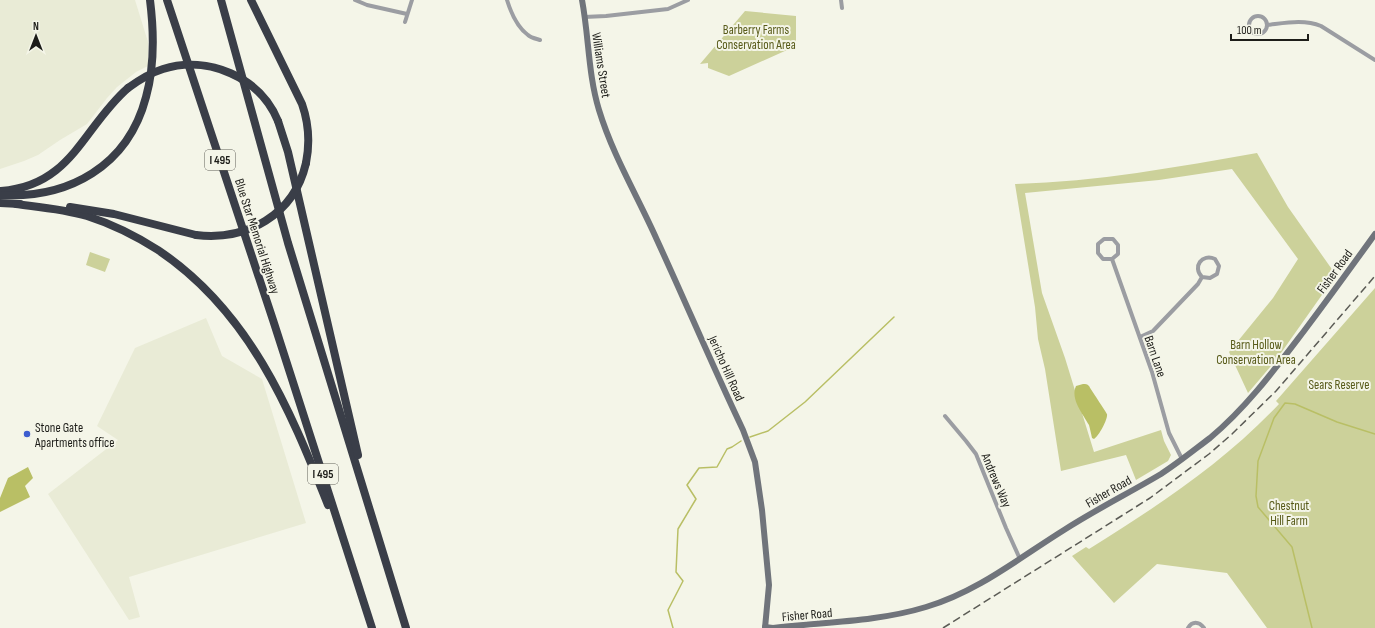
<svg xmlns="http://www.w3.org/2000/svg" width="1375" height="628" font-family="'Sofia Sans Condensed',sans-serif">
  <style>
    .built { fill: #e9ebd6 }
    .green { fill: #ccd19a }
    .water { fill: #b9bf65 }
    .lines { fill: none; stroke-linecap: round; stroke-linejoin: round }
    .stream { stroke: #b9bf65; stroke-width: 1.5 }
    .street { stroke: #9b9da2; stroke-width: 4 }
    .secondary { stroke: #70747b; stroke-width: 6 }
    .highway { stroke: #3a3e48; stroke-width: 8 }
    .rail { stroke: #5b5b55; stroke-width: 1.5; stroke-dasharray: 8 4; stroke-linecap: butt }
    .highway-bridge { stroke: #3a3e48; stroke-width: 8 }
    .poi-dot { fill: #3c5dcf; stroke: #f4f5e8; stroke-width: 1.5 }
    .labels { text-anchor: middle; stroke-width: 4; stroke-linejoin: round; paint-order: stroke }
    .shield { fill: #f4f5e8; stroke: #5e5e57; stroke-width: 1 }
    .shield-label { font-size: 12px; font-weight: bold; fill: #1d1d19 }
    .park-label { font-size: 13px; fill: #575a18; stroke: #f4f5e8 }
    .street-label { font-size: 13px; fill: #1d1d19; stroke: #f4f5e8 }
    .poi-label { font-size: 13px; fill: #1d1d19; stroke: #f4f5e8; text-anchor: start }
  </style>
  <rect width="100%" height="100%" fill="#f4f5e8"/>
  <g class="built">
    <polygon points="0,0 135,0 148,42 148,66 136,72 117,87 107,98 87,124 60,140 38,155 24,161 0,169"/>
    <polygon points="206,318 222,356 262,379 306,523 129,577 140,617 129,620 48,494 118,440 97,426 135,348"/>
  </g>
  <g class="green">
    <polygon points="745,11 796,16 796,46 729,76 708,68 708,63 700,64"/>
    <path d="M1257,153L1288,207L1336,275L1276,360L1248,393L1229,352L1273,298L1298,259L1232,169L1159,180L1025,193L1042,293L1065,358L1094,452L1161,430L1164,441L1171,455L1168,461L1136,480L1126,455L1061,471L1045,369L1038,339L1035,307L1015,184C1096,182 1177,167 1257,153Z"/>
    <polygon points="90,252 110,259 105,272 86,265"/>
    <path d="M1375,288V628H1267L1227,573L1157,564L1114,603L1072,556L1086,547L1089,549C1159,505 1221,465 1279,404L1276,401Z"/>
  </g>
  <g class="water">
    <path d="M1083,384C1086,384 1087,384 1089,386C1090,388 1106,412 1107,414C1108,419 1099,436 1094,439L1092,438C1091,433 1090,429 1089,425C1083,414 1070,399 1076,386Z"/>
    <polygon points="28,467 33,478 25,486 30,497 0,512 0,498 8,478"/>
  </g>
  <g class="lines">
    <g class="stream">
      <polyline points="750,437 768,431 805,402 894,317"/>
      <polyline points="673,628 668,610 683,581 676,572 678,529 696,499 687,485 699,468 717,467 727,449 732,447 741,441"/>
      <polyline points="1312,628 1292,547 1258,507 1256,496 1258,461 1274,418 1285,403 1295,404 1337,422 1375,434"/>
    </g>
    <g class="street">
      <polyline points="355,0 367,5 407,14"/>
      <path d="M507,0C511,13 517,27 528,35C531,38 537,39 540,40"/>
      <polyline points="841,0 842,8"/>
      <circle cx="1258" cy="25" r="9"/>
      <polyline points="584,17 606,16 668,9 688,0"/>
      <polyline points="405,22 412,0"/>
      <path d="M1267,25C1285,23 1304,19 1321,26L1375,60"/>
      <polyline points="1112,259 1103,259 1098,253 1098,244 1104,239 1113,239 1118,245 1118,254 1112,259 1152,372 1169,433 1182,459"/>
      <path d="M1140,337L1153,331L1198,284L1202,277C1192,267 1202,253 1215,259L1219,266L1217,274L1210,278L1202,277"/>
      <polyline points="945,416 966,441 976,454 1006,528 1020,559"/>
      <path d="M1188,628C1192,621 1199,621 1204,628"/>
    </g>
    <g class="secondary">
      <path d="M582,0C589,37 588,74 599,110C613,156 638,197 657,240C686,303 713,367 743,430L755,462L762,510L769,585L765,628"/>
      <path d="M765,627L773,628C824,622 877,622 926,607C977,592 1019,558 1064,530C1095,510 1129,493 1161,474C1178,463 1194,450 1210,438C1247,407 1275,369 1304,331C1328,299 1352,266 1375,234"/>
    </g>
    <g class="highway">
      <polyline points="167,0 273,320 372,628"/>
      <polyline points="221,0 288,243 406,628"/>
      <path d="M251,0L302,104C309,124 310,143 306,163"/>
      <polyline points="278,121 288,152 358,455"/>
      <path d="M1,191C72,186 83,127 128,88"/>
      <path d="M0,195C69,199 128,166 146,97C155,65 154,32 150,0"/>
      <polyline points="0,203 20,204"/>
      <path d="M16,204C39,207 64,209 87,216C112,224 136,236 158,250C249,311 289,407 328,505"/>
      <polyline points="70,207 114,214 196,235"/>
    </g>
    <polyline class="rail" points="943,628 1150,498 1209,454 1232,434 1276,391 1375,276"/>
    <g class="highway-bridge">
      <path d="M128,88C139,80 150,73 163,69C208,55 260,77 278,121"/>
      <path d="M196,235C247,241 294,215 306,163"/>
    </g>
  </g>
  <circle class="poi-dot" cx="27" cy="434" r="4"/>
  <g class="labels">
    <g class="shield">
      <rect x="205" y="150" width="30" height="20" rx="3"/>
      <rect x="308" y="464" width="30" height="20" rx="3"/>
    </g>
    <g class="shield-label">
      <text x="220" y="164">I 495</text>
      <text x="323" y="478">I 495</text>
    </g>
    <g class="park-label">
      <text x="756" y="34">Barberry Farms<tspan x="756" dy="15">Conservation Area</tspan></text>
      <text x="1256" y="349">Barn Hollow<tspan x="1256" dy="15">Conservation Area</tspan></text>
      <text x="1339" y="389">Sears Reserve</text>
      <text x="1289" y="510">Chestnut<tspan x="1289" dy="15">Hill Farm</tspan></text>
    </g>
    <g class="street-label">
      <text transform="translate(602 65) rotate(81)" y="5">Williams Street</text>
      <text transform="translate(258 236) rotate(72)" y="5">Blue Star Memorial Highway</text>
      <text transform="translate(1334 271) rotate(-54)" y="5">Fisher Road</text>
      <text transform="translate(1156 356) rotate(71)" y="5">Barn Lane</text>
      <text transform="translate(727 368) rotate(66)" y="5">Jericho Hill Road</text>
      <text transform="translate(997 480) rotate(67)" y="5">Andrews Way</text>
      <text transform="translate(1108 491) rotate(-30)" y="5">Fisher Road</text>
      <text transform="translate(807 614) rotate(-5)" y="5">Fisher Road</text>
    </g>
    <g class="poi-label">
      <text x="35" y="432">Stone Gate<tspan x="35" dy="15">Apartments office</tspan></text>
    </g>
  </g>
  <g transform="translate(36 36)" stroke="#f4f5e8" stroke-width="3" paint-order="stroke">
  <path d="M0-3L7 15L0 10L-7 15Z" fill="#1d1d19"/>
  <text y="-6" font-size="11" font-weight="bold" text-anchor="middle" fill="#1d1d19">N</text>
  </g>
  <path d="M1231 34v6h77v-6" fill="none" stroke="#1d1d19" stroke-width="2"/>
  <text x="1237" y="34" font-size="12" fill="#1d1d19" stroke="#f4f5e8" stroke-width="3" paint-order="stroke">100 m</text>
</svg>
